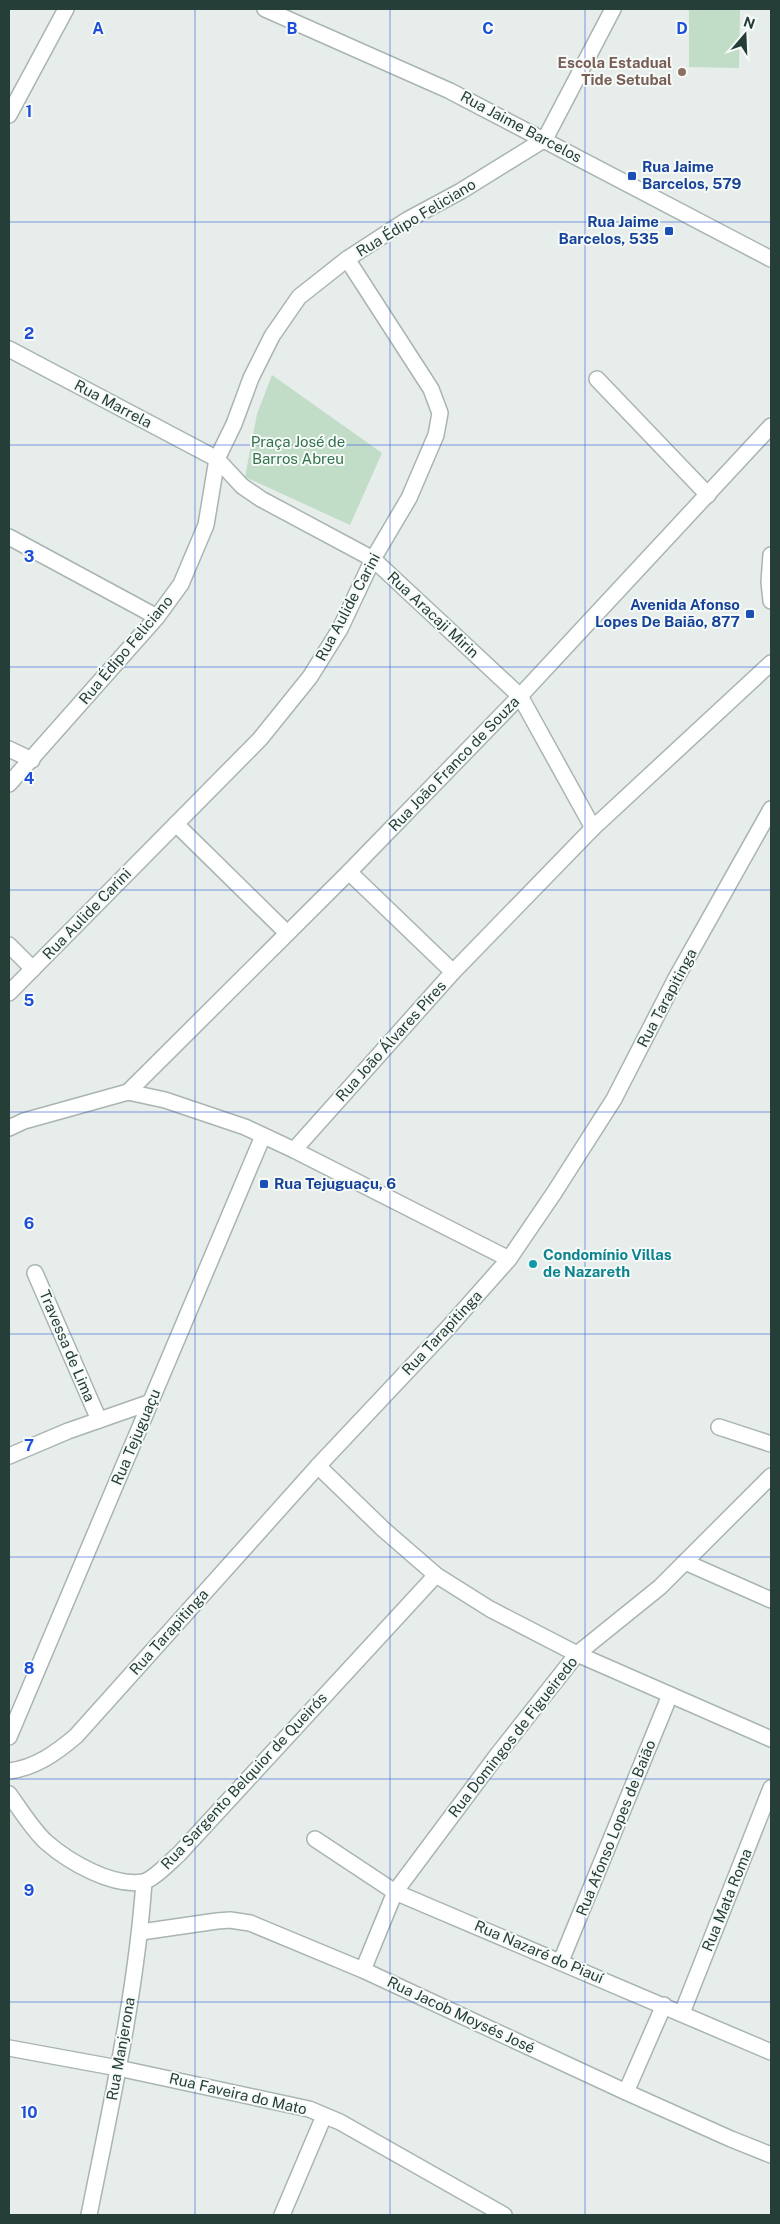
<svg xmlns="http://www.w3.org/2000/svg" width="780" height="2224" font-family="'Public Sans',sans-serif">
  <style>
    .green { fill: #c1ddc8 }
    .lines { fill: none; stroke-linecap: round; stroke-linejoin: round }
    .minor-casing { stroke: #a9b5b1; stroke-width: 18 }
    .minor { stroke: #fff; stroke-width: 15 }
    .grid { fill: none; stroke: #1d4ed8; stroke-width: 1; stroke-opacity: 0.55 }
    .education-dot { fill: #8d6e63; stroke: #f6faf8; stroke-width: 2 }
    .transit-dot { fill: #1a4fb4; stroke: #f6faf8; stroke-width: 2 }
    .culture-dot { fill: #0f9aa8; stroke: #f6faf8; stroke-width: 2 }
    .labels { text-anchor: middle; stroke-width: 4; stroke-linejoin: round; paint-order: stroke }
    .education-label { font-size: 15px; font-weight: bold; fill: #785e54; stroke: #f6faf8; text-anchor: end }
    .street-label { font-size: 15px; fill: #263e38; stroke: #f6faf8 }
    .transit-label { font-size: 15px; font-weight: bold; fill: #164399; stroke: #f6faf8; text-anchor: start }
    .park-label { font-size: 15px; fill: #33724c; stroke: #f6faf8 }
    .culture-label { font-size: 15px; font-weight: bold; fill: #0d838f; stroke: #f6faf8; text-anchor: start }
    .grid-label { font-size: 16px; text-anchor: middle; font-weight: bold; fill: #1d4ed8; stroke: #f6faf8; stroke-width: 4; stroke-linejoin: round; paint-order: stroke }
  </style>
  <rect width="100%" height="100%" fill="#e6edea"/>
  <g class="green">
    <polygon points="689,9 740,9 739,68 689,67"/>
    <polygon points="272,375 382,453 350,525 245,477 257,414"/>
  </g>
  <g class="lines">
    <g class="minor-casing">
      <g id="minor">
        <polyline points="265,9 450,91 771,259"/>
        <polyline points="9,115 66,9"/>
        <polyline points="9,349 217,459 242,486 261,499 373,559 520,696 593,828"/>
        <polyline points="597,379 708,495"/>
        <polyline points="9,537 157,617"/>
        <polyline points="771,555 769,582 771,601"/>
        <polyline points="9,749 32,760"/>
        <polyline points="9,784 157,617 181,584 206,525 217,459 234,424 251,378 272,336 299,297 347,259 407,220 461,191 545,139 613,9"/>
        <polyline points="176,824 287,933"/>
        <polyline points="349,872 453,972"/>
        <polyline points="9,945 33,969"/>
        <polyline points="9,993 260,739 310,677 340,629 373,559 409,498 436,435 440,413 431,389 347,259"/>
        <polyline points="128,1092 349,872 520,696 771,426"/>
        <polyline points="9,1128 24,1121 128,1092 165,1100 245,1127 294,1150 509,1259"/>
        <polyline points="294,1150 453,972 593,828 771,663"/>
        <polyline points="35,1273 99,1420"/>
        <polyline points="719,1427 771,1444"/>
        <polyline points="9,1456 68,1431 151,1402"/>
        <polyline points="318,1466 383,1529 436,1575 490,1609 577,1654 771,1739"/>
        <polyline points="685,1562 771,1600"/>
        <polyline points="9,1737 263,1136"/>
        <path d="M9,1771C35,1768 56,1753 76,1736L318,1466L447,1329L509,1259L554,1193L614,1099L675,980L771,809"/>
        <path d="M9,1794C20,1809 32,1829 46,1842C69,1862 112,1887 143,1882C153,1880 171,1861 179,1854L436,1575"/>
        <polyline points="315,1839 395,1892 771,2052"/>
        <polyline points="141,1932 217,1921 230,1920 250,1923 363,1970 626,2092 731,2139 771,2155"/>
        <polyline points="561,1961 670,1695"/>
        <polyline points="363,1970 395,1892 498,1754 577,1654 660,1587 771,1476"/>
        <polyline points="682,2013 771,1788"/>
        <polyline points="9,2048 118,2068 309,2109 340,2122 504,2215"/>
        <polyline points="626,2092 664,2005"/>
        <path d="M89,2215C111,2105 136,1994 144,1882"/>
        <polyline points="282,2215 324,2116"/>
      </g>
    </g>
    <use href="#minor" class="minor"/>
  </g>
  <path class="grid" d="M195,9V2215M390,9V2215M585,9V2215M9,222H771M9,445H771M9,667H771M9,890H771M9,1112H771M9,1334H771M9,1557H771M9,1779H771M9,2002H771"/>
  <circle class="education-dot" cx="682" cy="72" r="5"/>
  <g class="transit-dot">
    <rect x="627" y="171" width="10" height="10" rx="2.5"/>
    <rect x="664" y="226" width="10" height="10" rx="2.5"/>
    <rect x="745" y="609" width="10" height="10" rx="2.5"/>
    <rect x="259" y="1179" width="10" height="10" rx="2.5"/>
  </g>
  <circle class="culture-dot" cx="533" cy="1264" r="5"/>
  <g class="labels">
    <g class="education-label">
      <text x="672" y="68">Escola Estadual<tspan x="672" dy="17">Tide Setubal</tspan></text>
    </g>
    <g class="street-label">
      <text transform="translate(521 127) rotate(28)" y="5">Rua Jaime Barcelos</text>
      <text transform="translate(416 218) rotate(-31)" y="5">Rua Édipo Feliciano</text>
      <text transform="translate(113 404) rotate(28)" y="5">Rua Marrela</text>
      <text transform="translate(348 607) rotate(-62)" y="5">Rua Aulide Carini</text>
      <text transform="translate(433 615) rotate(43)" y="5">Rua Aracaji Mirin</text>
      <text transform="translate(126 650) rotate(-50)" y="5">Rua Édipo Feliciano</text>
      <text transform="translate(454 764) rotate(-46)" y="5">Rua João Franco de Souza</text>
      <text transform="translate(87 914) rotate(-46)" y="5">Rua Aulide Carini</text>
      <text transform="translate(667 998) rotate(-62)" y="5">Rua Tarapitinga</text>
      <text transform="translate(391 1041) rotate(-48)" y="5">Rua João Álvares Píres</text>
      <text transform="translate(442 1333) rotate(-47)" y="5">Rua Tarapitinga</text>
      <text transform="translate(67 1346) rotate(67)" y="5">Travessa de Lima</text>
      <text transform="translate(136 1437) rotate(-67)" y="5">Rua Tejuguaçu</text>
      <text transform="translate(169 1632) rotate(-48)" y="5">Rua Tarapitinga</text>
      <text transform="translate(513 1737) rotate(-52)" y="5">Rua Domingos de Figueiredo</text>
      <text transform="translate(244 1781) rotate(-47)" y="5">Rua Sargento Belquior de Queirós</text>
      <text transform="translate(616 1828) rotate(-68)" y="5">Rua Afonso Lopes de Baião</text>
      <text transform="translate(727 1900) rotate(-68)" y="5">Rua Mata Roma</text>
      <text transform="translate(539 1952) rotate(23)" y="5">Rua Nazaré do Piauí</text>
      <text transform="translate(461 2015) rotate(25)" y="5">Rua Jacob Moysés José</text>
      <text transform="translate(121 2049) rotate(-80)" y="5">Rua Manjerona</text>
      <text transform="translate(238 2094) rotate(13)" y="5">Rua Faveira do Mato</text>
    </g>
    <g class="transit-label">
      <text x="642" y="172">Rua Jaime<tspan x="642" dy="17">Barcelos, 579</tspan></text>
      <text x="659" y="227" text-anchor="end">Rua Jaime<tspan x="659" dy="17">Barcelos, 535</tspan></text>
      <text x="740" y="610" text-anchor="end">Avenida Afonso<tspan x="740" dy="17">Lopes De Baião, 877</tspan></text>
      <text x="274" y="1189">Rua Tejuguaçu, 6</text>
    </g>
    <g class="park-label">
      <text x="298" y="447">Praça José de<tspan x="298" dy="17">Barros Abreu</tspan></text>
    </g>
    <g class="culture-label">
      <text x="543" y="1260">Condomínio Villas<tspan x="543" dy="17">de Nazareth</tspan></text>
    </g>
  </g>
  <g class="grid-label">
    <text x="98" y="34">A</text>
    <text x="292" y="34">B</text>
    <text x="488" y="34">C</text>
    <text x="682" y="34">D</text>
    <text x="29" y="117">1</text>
    <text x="29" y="339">2</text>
    <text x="29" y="562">3</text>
    <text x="29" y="784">4</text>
    <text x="29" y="1006">5</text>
    <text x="29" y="1229">6</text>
    <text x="29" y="1451">7</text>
    <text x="29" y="1674">8</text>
    <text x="29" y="1896">9</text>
    <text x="29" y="2118">10</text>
  </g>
  <rect width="780" height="2224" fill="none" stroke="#263e38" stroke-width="20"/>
  <g transform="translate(745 35) rotate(19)" stroke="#f6faf8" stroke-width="4" paint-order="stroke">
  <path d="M0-4L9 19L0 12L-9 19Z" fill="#263e38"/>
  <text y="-8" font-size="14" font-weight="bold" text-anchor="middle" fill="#263e38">N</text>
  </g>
</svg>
